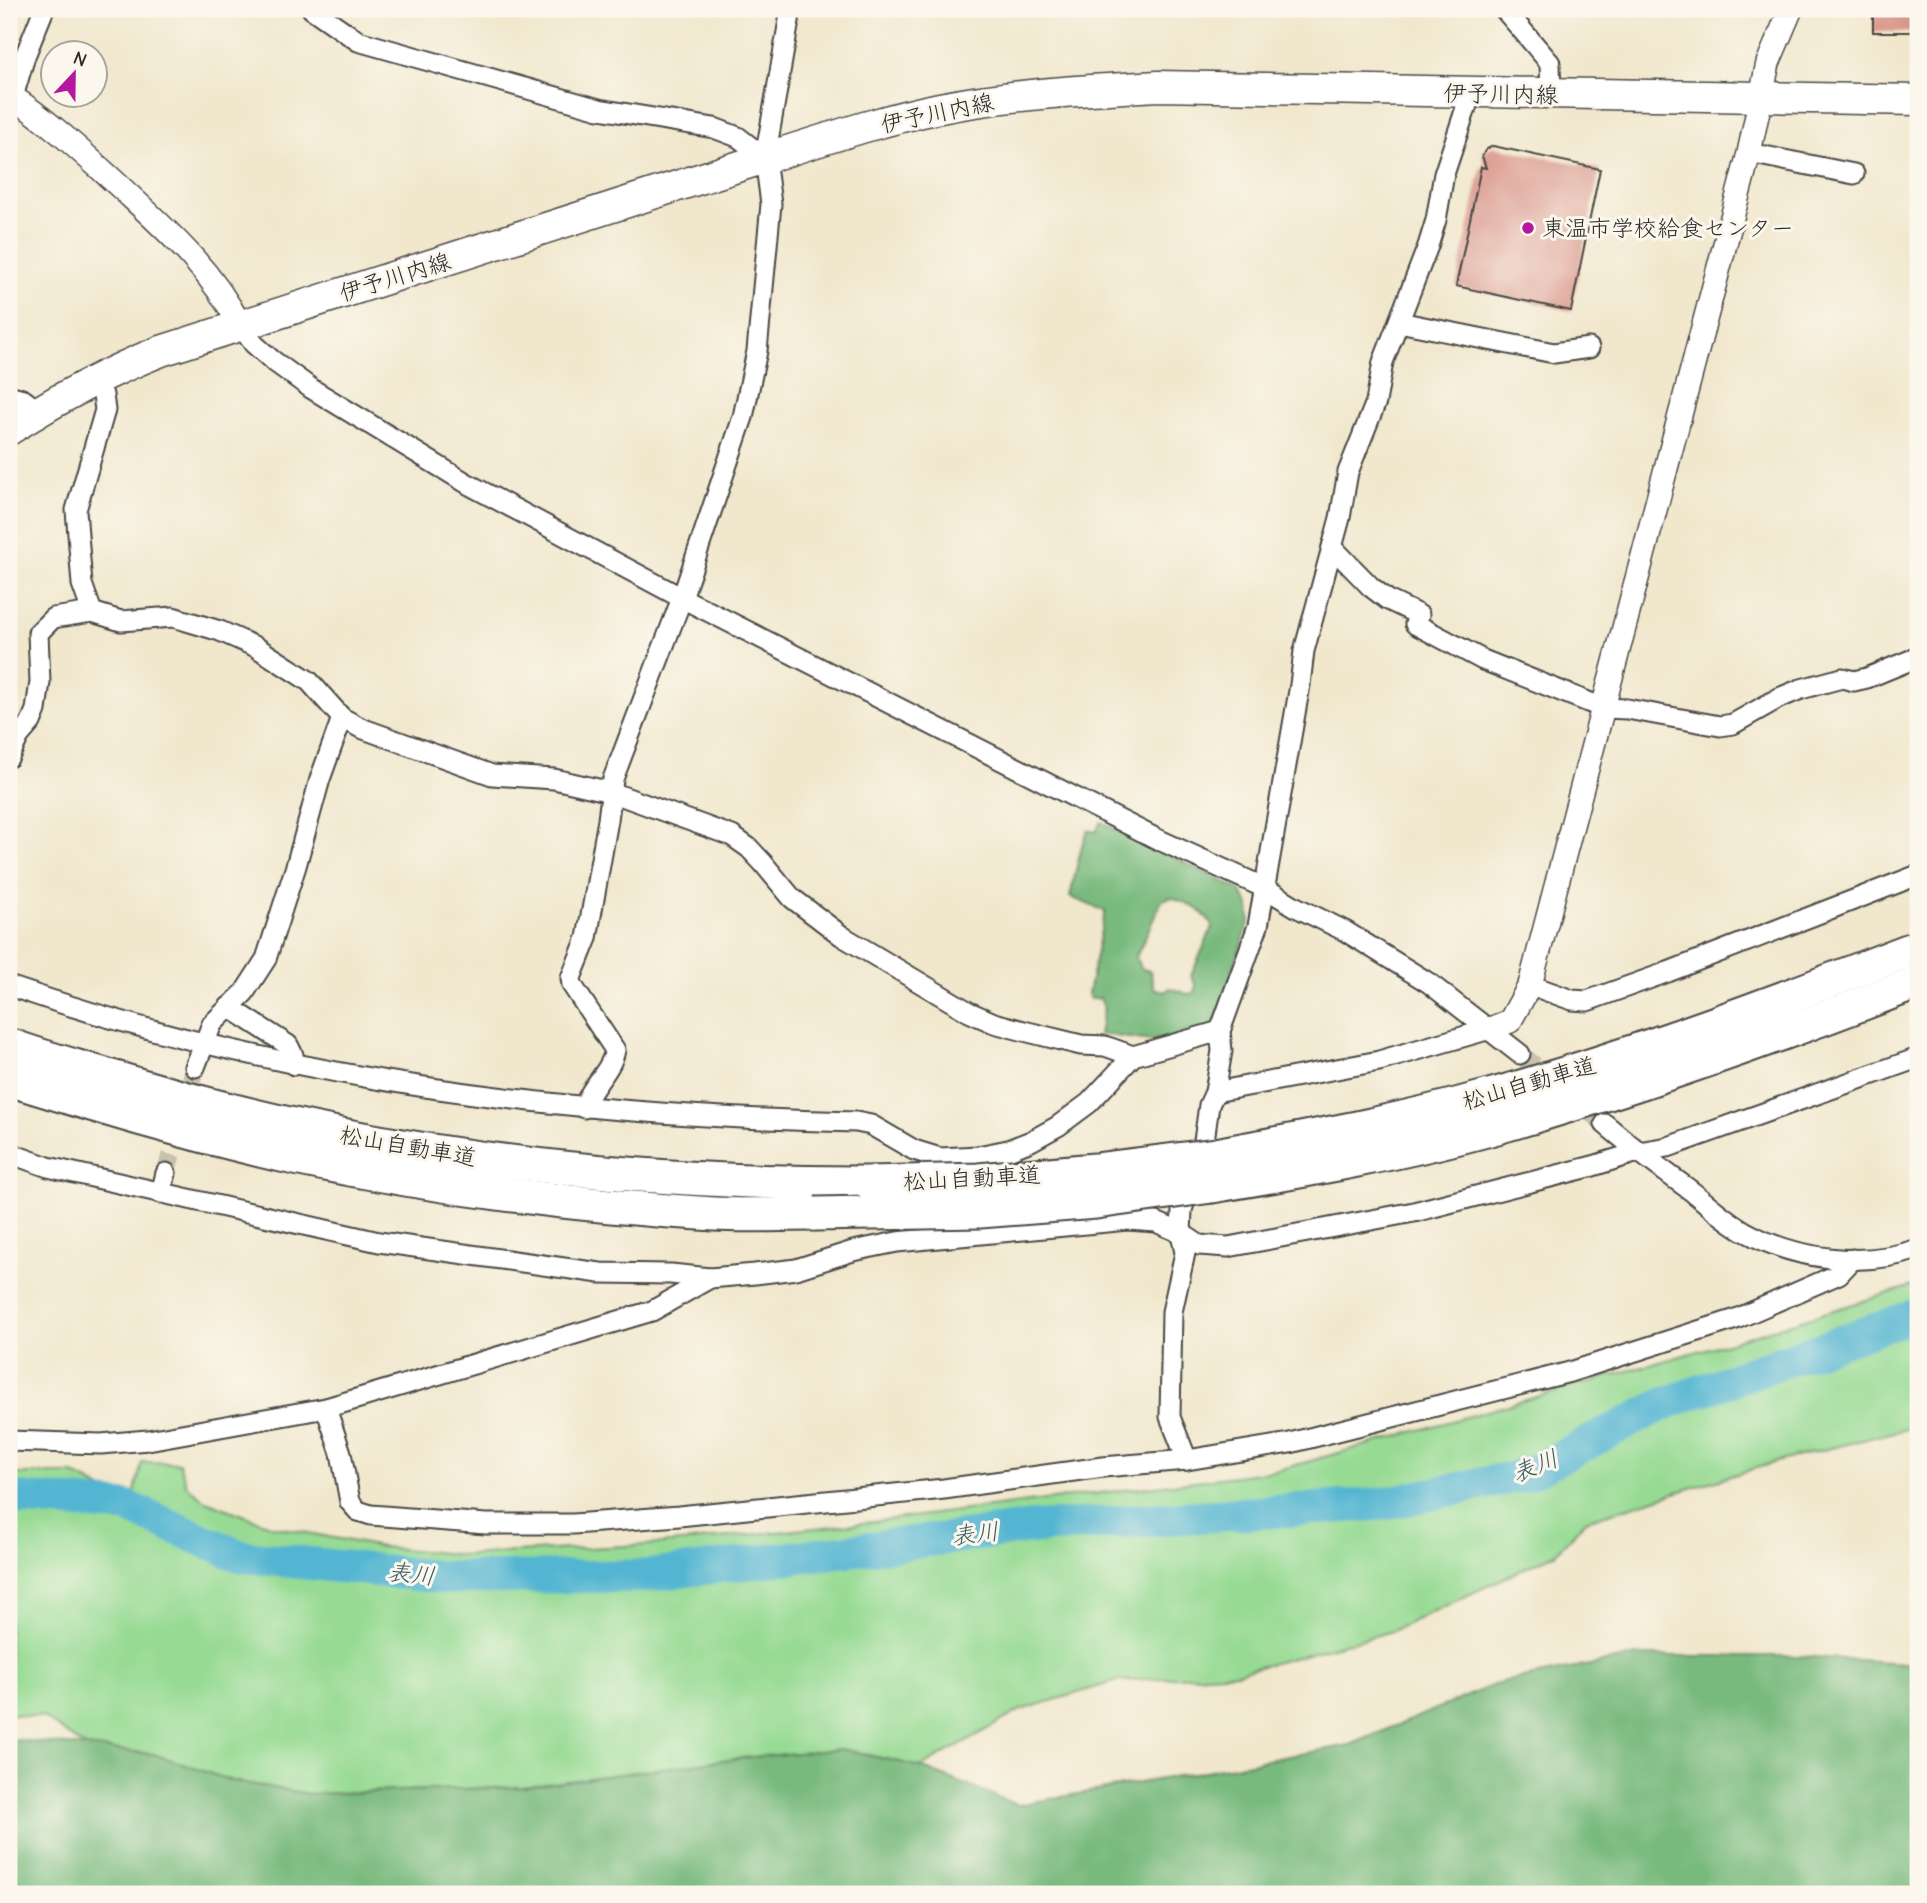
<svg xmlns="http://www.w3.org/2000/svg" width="1927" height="1903" font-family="'Comic Neue','Klee One',sans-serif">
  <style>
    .green { fill: #96da93; stroke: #60825f; stroke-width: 2 }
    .forest { fill: #78ba7d; stroke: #527254; stroke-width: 2; fill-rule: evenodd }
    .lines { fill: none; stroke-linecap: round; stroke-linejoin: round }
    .river { stroke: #52b5d1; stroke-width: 33 }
    .building { fill: #d9958a }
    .minor-tunnel { stroke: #c9c1ad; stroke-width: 19; stroke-dasharray: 19 10; stroke-linecap: butt }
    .minor-casing { stroke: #494743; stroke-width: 23 }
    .tertiary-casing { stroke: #494743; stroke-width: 26 }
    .primary-casing { stroke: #494743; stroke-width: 33 }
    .motorway-casing { stroke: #494743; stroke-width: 37 }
    .minor { stroke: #fff; stroke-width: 19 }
    .tertiary { stroke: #fff; stroke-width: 23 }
    .primary { stroke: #fff; stroke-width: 30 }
    .motorway { stroke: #fff; stroke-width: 33 }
    .motorway-bridge-casing { stroke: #494743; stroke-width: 37; stroke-linecap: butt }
    .motorway-bridge { stroke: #fff; stroke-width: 33 }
    .poi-dot { fill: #b5179e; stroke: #fbf7ec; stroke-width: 2.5 }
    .labels { text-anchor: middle; stroke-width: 6; stroke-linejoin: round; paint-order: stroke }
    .street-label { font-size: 23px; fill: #2b2b2b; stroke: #fbf7ec }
    .poi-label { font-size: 23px; fill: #2b2b2b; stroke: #fbf7ec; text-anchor: start }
    .water-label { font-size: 24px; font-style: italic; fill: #395b65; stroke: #fbf7ec }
  </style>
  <rect width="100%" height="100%" fill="#fbf7ec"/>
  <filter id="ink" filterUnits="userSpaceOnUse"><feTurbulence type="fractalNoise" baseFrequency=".0143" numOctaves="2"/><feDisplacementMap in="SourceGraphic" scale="14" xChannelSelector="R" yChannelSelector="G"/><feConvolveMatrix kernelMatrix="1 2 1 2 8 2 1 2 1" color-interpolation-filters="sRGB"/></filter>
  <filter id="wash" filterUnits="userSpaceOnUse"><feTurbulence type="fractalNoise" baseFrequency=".00686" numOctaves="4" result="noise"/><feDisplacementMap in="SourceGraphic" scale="28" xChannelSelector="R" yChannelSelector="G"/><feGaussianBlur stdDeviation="1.57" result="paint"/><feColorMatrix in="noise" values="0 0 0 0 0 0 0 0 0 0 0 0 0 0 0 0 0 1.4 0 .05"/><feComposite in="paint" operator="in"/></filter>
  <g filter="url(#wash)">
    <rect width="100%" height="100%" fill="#f1e7cd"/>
    <polygon class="green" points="1918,1284 1918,1426 1776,1462 1586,1520 1555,1554 1392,1631 1237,1673 1117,1681 1021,1710 921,1767 841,1749 731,1759 524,1787 308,1794 232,1781 153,1754 87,1748 43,1717 9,1714 9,1474 73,1474 109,1493 134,1496 142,1462 179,1463 187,1486 206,1501 272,1526 381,1547 464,1555 662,1544 863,1523 1275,1471 1727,1343"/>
    <g class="forest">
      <path d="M1101,822L1240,890L1249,906L1250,920L1213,1027L1152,1041L1099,1034L1104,1008L1100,998L1090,999L1088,994L1105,911L1070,897L1081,848L1088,830L1096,832ZM1171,897C1190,904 1201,908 1213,926L1191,976L1196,986L1194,993L1187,994L1170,988L1165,992L1154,988L1150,971L1140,968L1136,957L1162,900Z"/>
      <polygon points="1637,1656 1798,1656 1918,1664 1918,1894 9,1894 9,1739 153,1754 232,1781 308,1794 524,1787 731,1759 841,1749 921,1767 1017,1805 1350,1745 1501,1682"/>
    </g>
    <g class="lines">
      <polyline class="river" points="9,1498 127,1507 240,1556 449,1578 644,1576 1029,1528 1382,1504 1525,1475 1666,1403 1918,1314"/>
    </g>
    <g id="blocks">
      <g class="building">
        <polygon points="1873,9 1918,9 1918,29 1914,29 1914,32 1873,32"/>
        <polygon points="1493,146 1600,169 1571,311 1456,286 1481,167 1486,168 1482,156 1487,149"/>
      </g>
    </g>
  </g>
  <g filter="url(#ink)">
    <use href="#blocks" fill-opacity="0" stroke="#494743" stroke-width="2"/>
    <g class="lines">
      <g class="minor-tunnel">
        <polyline points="1520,1054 1605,1124"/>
        <polyline points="166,1173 195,1067"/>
      </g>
      <g class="minor-casing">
        <g id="minor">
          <polyline points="312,9 358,41 599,109 714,128 738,137 765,158"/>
          <polyline points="1504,9 1550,63 1551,95"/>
          <polyline points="13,97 25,56 44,9"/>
          <polyline points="1749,153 1854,174"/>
          <polyline points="1399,322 1554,353 1589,348"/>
          <polyline points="240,325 254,344 272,360 312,389 468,484 682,598 1157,839 1265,888 1296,907 1345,931 1429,983 1520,1054"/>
          <polyline points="95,380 103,395 105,410 76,510 82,584 92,612 121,621 173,617 220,631 256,647 309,681 342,718 361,728 492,775 554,779 611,792 732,836 749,848 763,863 792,898 842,936 969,1012 994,1023 1028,1032 1081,1045 1105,1046 1133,1056"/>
          <path d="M9,396C23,397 28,402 36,412"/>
          <polyline points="1332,547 1371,587 1388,600 1419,615 1415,624 1483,660 1603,708 1627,709 1720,726 1733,724 1779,698 1801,689 1842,678 1854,681 1867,678 1918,657"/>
          <polyline points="9,757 19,736 31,722 36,710 40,682 38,633 53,618 92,612"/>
          <polyline points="1530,985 1572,1000 1587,1001 1668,972 1918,875"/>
          <path d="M9,986C285,1081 566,1116 856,1122L871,1125L914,1150L940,1158L978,1156L1008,1150L1031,1141L1058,1126L1089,1103L1133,1056L1220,1031"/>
          <polyline points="229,1007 288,1045 293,1055 294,1065"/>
          <polyline points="195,1067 212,1024 244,993 266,959 296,866 320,779 342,718"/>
          <polyline points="1215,1092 1379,1061 1490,1029"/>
          <path d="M584,1108C590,1086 611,1072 615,1050L572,985L571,978L587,938L608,820L613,779L682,598L743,417L757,351L771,204L765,158L791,9"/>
          <path d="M1605,1124C1632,1147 1661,1169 1690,1190C1708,1204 1726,1221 1746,1232C1797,1260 1863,1268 1918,1249"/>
          <polyline points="9,1153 48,1167 379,1242 600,1273 671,1274 710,1278 755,1274 796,1269 853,1251 897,1242 1128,1220 1156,1222 1181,1233 1199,1245 1228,1247 1414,1212 1593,1166 1638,1152 1668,1147 1918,1058"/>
          <polyline points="161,1193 166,1173"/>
          <polyline points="326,1408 341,1453 350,1502 358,1511 371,1515 486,1524 573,1524 679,1516 944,1489 1103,1467 1187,1460 1290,1443 1570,1372 1736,1319 1839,1274 1853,1259"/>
          <polyline points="9,1441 101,1444 148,1440 326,1408 652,1311 710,1278"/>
          <polyline points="1187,1460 1170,1417 1172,1312 1185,1253 1181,1233 1182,1210 1204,1141 1209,1105 1215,1092 1222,1051 1220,1031 1258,926 1300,685 1304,651 1340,518 1348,472 1376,402 1383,362 1428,246 1436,220 1444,174 1471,93"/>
        </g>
      </g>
      <g class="tertiary-casing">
        <g id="tertiary">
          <path d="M9,95C48,120 83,153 117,184C164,228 209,266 240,325"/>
          <polyline points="1490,1029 1510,1021 1530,985 1749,153 1768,63 1791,9"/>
        </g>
      </g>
      <g class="primary-casing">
        <path id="primary" d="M9,430C57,399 107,372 161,351L765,158C823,140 881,120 940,108C1012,94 1085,90 1158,86L1918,100"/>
      </g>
      <g class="motorway-casing">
        <g id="motorway">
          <path d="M9,1045C43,1058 80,1067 115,1078C361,1154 613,1184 870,1183"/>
          <path d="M9,1079C103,1108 198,1137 295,1158C433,1187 574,1206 714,1214C748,1216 782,1214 815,1214"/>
          <path d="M1216,1155C1306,1138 1397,1122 1486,1097C1633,1056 1776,1002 1918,947"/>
          <path d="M1212,1186C1308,1170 1404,1153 1497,1127C1640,1086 1780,1036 1918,982"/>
        </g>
      </g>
      <use href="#minor" class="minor"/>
      <use href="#tertiary" class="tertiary"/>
      <use href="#primary" class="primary"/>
      <use href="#motorway" class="motorway"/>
      <g class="motorway-bridge-casing">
        <g id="motorway-bridge">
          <polyline points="870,1183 978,1180 1095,1170 1216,1155"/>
          <polyline points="815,1214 980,1211 1096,1202 1212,1186"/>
        </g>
      </g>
      <use href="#motorway-bridge" class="motorway-bridge"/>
    </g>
  </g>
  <circle class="poi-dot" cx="1528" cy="228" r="7"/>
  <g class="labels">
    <g class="street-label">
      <text transform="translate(1501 94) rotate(1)" y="8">伊予川内線</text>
      <text transform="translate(937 113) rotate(-12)" y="8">伊予川内線</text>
      <text transform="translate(395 277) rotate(-17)" y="8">伊予川内線</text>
      <text transform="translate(1529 1083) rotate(-16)" y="8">松山自動車道</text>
      <text transform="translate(408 1146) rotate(10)" y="8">松山自動車道</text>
      <text transform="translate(972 1178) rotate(-3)" y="8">松山自動車道</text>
    </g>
    <g class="poi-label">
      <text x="1542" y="236">東温市学校給食センター</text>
    </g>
    <g class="water-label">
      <text transform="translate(1535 1466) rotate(-22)" y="8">表川</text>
      <text transform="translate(975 1534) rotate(-7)" y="8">表川</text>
      <text transform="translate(411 1574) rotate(6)" y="8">表川</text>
    </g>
  </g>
  <rect width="1927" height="1903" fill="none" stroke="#fbf7ec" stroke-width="35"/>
  <g transform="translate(74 74) rotate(22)"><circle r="33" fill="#fbf7ec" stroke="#a8a59f" stroke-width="2"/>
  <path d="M0-5L12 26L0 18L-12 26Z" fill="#b5179e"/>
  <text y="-10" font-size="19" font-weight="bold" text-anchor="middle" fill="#2b2b2b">N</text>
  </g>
</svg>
